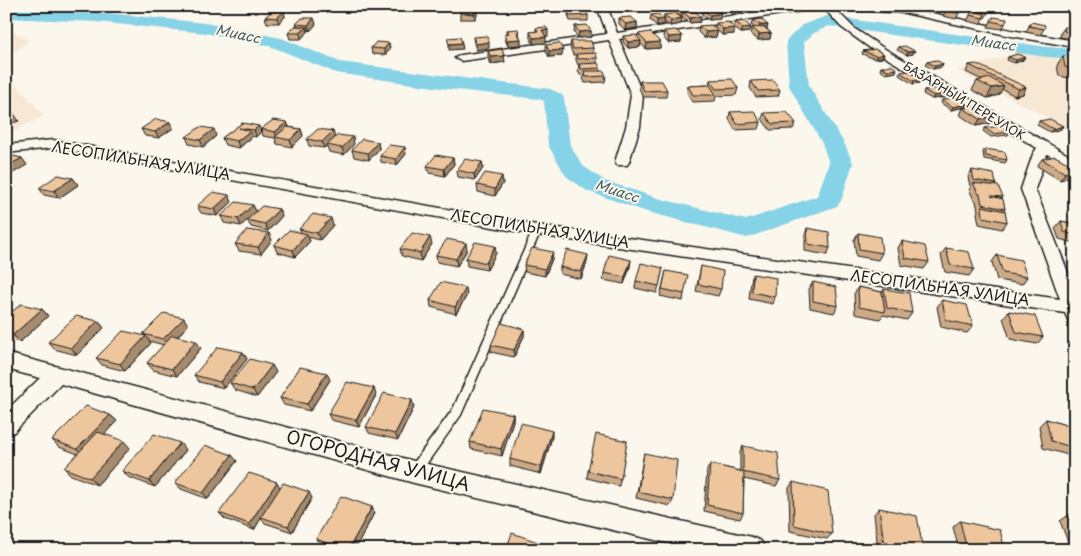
<svg xmlns="http://www.w3.org/2000/svg" width="1081" height="556" font-family="'Playpen Sans',sans-serif">
  <style>
    .built { fill: #f7e8d4 }
    .lines { fill: none; stroke-linecap: round; stroke-linejoin: round }
    .river { fill: #86d2e6; fill-rule: evenodd }
    .service-casing { stroke: #1c1c1c; stroke-width: 3 }
    .minor-casing { stroke: #1c1c1c; stroke-width: 3 }
    .service { fill: #fbf7ec; fill-rule: evenodd }
    .minor { fill: #fbf7ec; fill-rule: evenodd }
    .wall { fill: #ccaa87; stroke: #1c1c1c }
    .shaded-wall { fill: #a68b6e; stroke: #1c1c1c }
    .building { fill: #edc69d; stroke: #1c1c1c }
    .labels { text-anchor: middle; stroke-width: 4; stroke-linejoin: round; paint-order: stroke }
    .far-street-label { font-size: 12px; fill: #1c1c1c; stroke: #fbf7ec }
    .far-water-label { font-size: 14px; font-style: italic; fill: #415c63; stroke: #fbf7ec }
    .street-label { font-size: 15px; fill: #1c1c1c; stroke: #fbf7ec }
    .near-street-label { font-size: 18px; fill: #1c1c1c; stroke: #fbf7ec }
  </style>
  <rect width="100%" height="100%" fill="#fbf7ec"/>
  <filter id="ink" filterUnits="userSpaceOnUse"><feTurbulence type="fractalNoise" baseFrequency=".02" numOctaves="2"/><feDisplacementMap in="SourceGraphic" scale="10" xChannelSelector="R" yChannelSelector="G"/><feConvolveMatrix kernelMatrix="1 2 1 2 8 2 1 2 1" color-interpolation-filters="sRGB"/></filter>
  <g filter="url(#ink)">
    <g class="built">
      <polygon points="6,27 30,41 6,58"/>
      <polygon points="1019,52 1075,61 1075,132 958,71"/>
      <polygon points="6,72 44,116 6,135"/>
    </g>
    <g class="lines">
      <polygon class="river" points="6,8 97,12 205,23 281,38 340,62 550,89 561,94 564,98 570,145 583,166 605,181 661,199 746,220 817,196 829,163 822,143 789,86 786,41 802,25 827,16 1047,47 1075,49 1075,59 1047,57 829,26 814,33 804,42 809,86 844,143 853,163 841,201 837,206 747,238 644,211 587,191 566,176 548,145 544,101 539,99 448,89 336,73 270,46 205,33 97,22 6,18"/>
      <g class="service-casing">
        <polygon id="service" points="537,227 541,230 461,415 418,476 414,477 410,476 408,472 410,468 453,409 533,230"/>
      </g>
      <g class="minor-casing">
        <g id="minor">
          <polygon points="597,6 607,6 617,33 797,6 820,6 815,9 619,39 643,95 640,127 629,162 627,165 617,165 615,162 626,127 631,95 609,40 461,61 455,58 461,55 607,34"/>
          <polygon points="822,6 832,6 855,29 885,49 1075,159 1075,169 1047,154 1035,189 1075,290 1075,322 1068,320 1065,313 537,235 53,148 6,153 6,145 53,140 537,225 1060,299 1021,189 1033,154 1037,148 870,48 841,27"/>
          <polygon points="844,6 904,7 1011,30 1075,41 1075,47 1011,36 904,13 849,9"/>
          <polygon points="6,353 414,461 752,537 761,541 765,550 697,550 414,483 61,384 14,432 6,435 6,411 40,378 6,369"/>
        </g>
      </g>
      <use href="#service" class="service"/>
      <use href="#minor" class="minor"/>
    </g>
    <g class="wall">
      <polygon points="728,6 744,6 747,8 745,14 735,15 727,10"/>
      <polygon points="757,6 776,6 775,9 765,11"/>
      <polygon points="779,6 796,6 796,8 786,10"/>
      <polygon points="886,6 899,6 898,9 886,7"/>
      <polygon points="905,6 916,6 914,10 905,9"/>
      <polygon points="918,6 933,6 929,13 916,11"/>
      <polygon points="977,6 990,9 985,18 983,18 980,24 967,21 972,11 974,12"/>
      <polygon points="948,7 961,9 956,19 943,16"/>
      <polygon points="476,9 477,15 475,19 460,19 460,13"/>
      <polygon points="568,9 588,15 588,21 570,21 568,15"/>
      <polygon points="674,9 688,10 687,12 700,22 689,23 682,18 682,16 679,17 681,24 670,26 664,22 664,24 657,26 650,20 651,15 663,18 664,15 674,13"/>
      <polygon points="703,9 720,19 709,20 702,15"/>
      <polygon points="284,11 285,17 279,23 267,23 265,17"/>
      <polygon points="993,17 1005,24 1002,29 988,27"/>
      <polygon points="619,18 637,22 637,28 625,30 619,24"/>
      <polygon points="753,20 768,25 767,29 771,33 770,39 758,40 750,34 752,28 755,28 751,25"/>
      <polygon points="736,22 749,32 741,33 734,28"/>
      <polygon points="1031,22 1044,29 1040,35 1026,32"/>
      <polygon points="716,23 734,34 722,35 718,31 716,37 704,38 698,32 699,26 715,29"/>
      <polygon points="296,24 316,24 310,31 308,30 308,32 301,39 290,39 288,33 297,26"/>
      <polygon points="575,26 591,31 591,37 578,38 574,32"/>
      <polygon points="1065,27 1075,29 1075,40 1060,37 1061,32"/>
      <polygon points="536,28 548,36 545,36 546,43 533,44 530,38 530,32 536,32"/>
      <polygon points="507,30 519,31 521,45 508,46 505,40 505,34 507,34"/>
      <polygon points="664,31 681,42 668,43 663,37"/>
      <polygon points="638,34 660,42 660,48 646,49 641,44 640,47 628,48 623,42 623,36 637,37"/>
      <polygon points="473,37 489,48 476,50 474,43"/>
      <polygon points="571,41 593,48 593,54 597,58 597,63 600,68 600,71 606,76 605,82 585,83 583,78 584,75 580,75 578,70 579,65 578,65 576,60 576,55 573,55 570,47"/>
      <polygon points="389,43 390,49 385,55 372,54 371,48"/>
      <polygon points="546,45 562,56 549,57 546,51"/>
      <polygon points="899,47 915,51 913,54 907,55 897,50"/>
      <polygon points="488,51 505,62 491,64 488,57"/>
      <polygon points="863,51 884,54 882,58 875,59 862,54"/>
      <polygon points="1063,56 1075,58 1075,79 1059,76 1057,65"/>
      <polygon points="1008,57 1023,60 1015,63 1007,60"/>
      <polygon points="927,62 943,64 942,67 933,69 925,65"/>
      <polygon points="969,65 1026,87 1023,94 1015,96 1002,89 999,95 987,98 972,90 977,81 982,80 966,72"/>
      <polygon points="881,67 896,72 886,74 880,70"/>
      <polygon points="900,72 922,79 920,83 913,84 899,75"/>
      <polygon points="710,80 738,88 736,95 716,96 715,101 692,102 687,92 688,86 709,85"/>
      <polygon points="640,81 667,90 666,97 643,97 639,88"/>
      <polygon points="751,81 780,90 778,96 756,97 750,88"/>
      <polygon points="924,90 948,93 947,97 932,99 923,94"/>
      <polygon points="942,100 965,107 951,110 941,103"/>
      <polygon points="963,108 995,116 991,123 976,126 960,115"/>
      <polygon points="730,112 761,122 759,129 735,130 729,119"/>
      <polygon points="764,113 796,123 793,129 770,130 762,119"/>
      <polygon points="1039,121 1063,126 1061,129 1050,132 1037,125"/>
      <polygon points="287,122 289,127 301,129 303,136 292,147 277,144 275,138 263,136 261,129"/>
      <polygon points="242,123 261,132 256,137 252,136 252,137 239,148 225,145 222,138"/>
      <polygon points="173,128 159,138 145,136 141,129"/>
      <polygon points="985,128 1010,132 1008,135 991,137 983,131"/>
      <polygon points="216,136 203,147 189,144 186,137"/>
      <polygon points="335,138 354,144 344,155 329,152 327,146 324,148 309,146 307,139"/>
      <polygon points="1075,138 1075,145 1069,142 1071,139"/>
      <polygon points="378,142 379,149 369,160 354,157 352,150"/>
      <polygon points="985,149 1007,160 1005,163 984,159 983,152"/>
      <polygon points="406,154 397,165 381,162 380,156"/>
      <polygon points="453,158 454,164 445,176 429,173 427,166"/>
      <polygon points="1042,159 1073,176 1060,180 1037,166"/>
      <polygon points="482,162 483,168 475,180 458,177 457,170"/>
      <polygon points="972,170 996,184 995,185 1003,197 1002,198 1005,209 1004,211 1007,222 1002,229 979,224 977,213 978,211 976,201 974,200 969,189 971,187 970,186 968,177"/>
      <polygon points="73,178 78,185 59,198 44,195 39,188"/>
      <polygon points="503,183 495,196 478,192 477,185"/>
      <polygon points="232,202 217,216 201,213 197,206"/>
      <polygon points="253,205 256,212 279,209 282,216 268,231 251,227 247,220 241,226 224,223 221,216"/>
      <polygon points="1061,221 1075,224 1075,243 1059,239 1055,228"/>
      <polygon points="333,225 320,240 308,237 310,241 295,257 277,252 274,245 301,232 299,229"/>
      <polygon points="807,228 830,248 827,255 805,251 805,235"/>
      <polygon points="858,233 882,253 878,260 856,256 854,240"/>
      <polygon points="272,240 261,254 239,251 235,244"/>
      <polygon points="902,241 929,262 924,269 901,265 898,248"/>
      <polygon points="432,244 421,261 402,256 400,249"/>
      <polygon points="946,248 974,269 969,276 945,272 941,255"/>
      <polygon points="467,250 457,266 437,262 436,255"/>
      <polygon points="496,253 487,270 467,266 466,258"/>
      <polygon points="997,255 1027,277 1022,284 997,280 992,262"/>
      <polygon points="552,259 545,276 525,272 524,265"/>
      <polygon points="587,262 581,279 560,274 560,267"/>
      <polygon points="701,266 721,289 718,296 696,291"/>
      <polygon points="630,267 624,284 603,280 604,273"/>
      <polygon points="663,268 657,293 635,288 636,281"/>
      <polygon points="666,271 684,294 683,301 660,296"/>
      <polygon points="753,274 775,297 773,304 749,299 751,281"/>
      <polygon points="813,282 838,306 834,313 810,308 809,289"/>
      <polygon points="858,287 882,292 884,289 912,313 907,320 883,315 880,319 855,314 854,294"/>
      <polygon points="467,295 456,314 431,307 430,300"/>
      <polygon points="942,300 973,326 967,333 941,327 937,307"/>
      <polygon points="42,309 48,316 20,342 6,339 6,317"/>
      <polygon points="1009,311 1043,337 1037,344 1010,339 1003,318"/>
      <polygon points="98,321 104,328 77,355 54,349 48,342"/>
      <polygon points="188,325 178,336 201,348 177,376 153,370 147,363 164,345 149,341 151,343 125,371 102,365 96,358 145,336 143,334"/>
      <polygon points="524,329 524,336 514,357 491,352 491,345"/>
      <polygon points="243,352 247,359 224,388 199,382 194,375"/>
      <polygon points="276,372 257,397 235,390 230,383"/>
      <polygon points="330,380 310,411 284,405 280,398"/>
      <polygon points="376,395 359,427 331,420 328,414"/>
      <polygon points="414,407 398,440 369,433 366,427"/>
      <polygon points="513,414 513,421 502,456 471,449 470,442"/>
      <polygon points="110,415 117,421 104,434 130,448 97,485 71,475 64,468 78,454 59,447 52,440"/>
      <polygon points="1046,419 1075,428 1075,457 1043,448 1039,426"/>
      <polygon points="552,437 541,474 510,466 510,459"/>
      <polygon points="627,441 619,486 587,478 588,471"/>
      <polygon points="743,446 780,480 776,486 744,479 743,513 740,519 704,511 707,470 710,464 740,471 740,452"/>
      <polygon points="186,450 155,487 128,477 122,471"/>
      <polygon points="644,453 673,500 670,506 636,498"/>
      <polygon points="237,461 208,499 181,489 175,483"/>
      <polygon points="793,482 832,534 827,539 790,531 789,488"/>
      <polygon points="312,498 292,532 265,523 261,518 254,530 225,519 219,513"/>
      <polygon points="372,507 374,513 355,550 334,550 320,545 316,539"/>
      <polygon points="879,508 923,550 878,550 874,514"/>
      <polygon points="1069,515 1075,516 1075,550 1071,550 1060,521"/>
      <polygon points="960,521 1005,550 959,550 953,527"/>
    </g>
    <g class="shaded-wall">
      <polygon points="766,6 776,6 775,9 765,11"/>
      <polygon points="787,6 796,6 796,8 786,10"/>
      <polygon points="747,8 745,14 735,15 736,10"/>
      <polygon points="476,9 477,15 475,19 474,14"/>
      <polygon points="688,10 687,15 683,12 682,16 677,17 678,11"/>
      <polygon points="284,11 285,17 279,23 277,18"/>
      <polygon points="721,13 720,19 709,20 710,15"/>
      <polygon points="701,16 700,22 689,23 690,18"/>
      <polygon points="314,18 316,24 310,31 308,25"/>
      <polygon points="682,18 681,24 670,26 671,20"/>
      <polygon points="665,19 664,24 657,26 657,20"/>
      <polygon points="637,22 637,28 625,30 626,24"/>
      <polygon points="760,25 768,25 766,30 758,31"/>
      <polygon points="307,27 308,32 301,39 300,33"/>
      <polygon points="751,27 749,32 741,33 743,28"/>
      <polygon points="735,28 734,34 722,35 723,29"/>
      <rect x="542" y="30" width="6" height="6"/>
      <polygon points="591,31 591,37 578,38 579,32"/>
      <polygon points="718,31 716,37 704,38 706,32"/>
      <polygon points="771,33 770,39 758,40 759,34"/>
      <polygon points="682,36 681,42 668,43 669,37"/>
      <polygon points="546,37 546,43 533,44 533,38"/>
      <polygon points="521,39 521,45 508,46 507,40"/>
      <polygon points="641,41 640,47 628,48 628,42"/>
      <polygon points="489,42 489,48 476,50 476,44"/>
      <polygon points="660,42 660,48 646,49 647,43"/>
      <polygon points="389,43 390,49 385,55 384,49"/>
      <polygon points="462,43 463,49 449,50 449,44"/>
      <polygon points="563,50 562,56 549,57 549,51"/>
      <polygon points="915,51 913,54 907,55 908,52"/>
      <polygon points="884,54 882,58 875,59 876,56"/>
      <polygon points="504,56 505,62 491,64 491,57"/>
      <polygon points="1025,57 1023,60 1015,63 1016,60"/>
      <polygon points="943,64 942,67 933,69 935,66"/>
      <polygon points="897,69 896,72 886,74 888,70"/>
      <polygon points="922,79 920,83 913,84 914,81"/>
      <polygon points="1004,86 999,95 987,98 992,88"/>
      <polygon points="1026,87 1023,94 1015,96 1019,89"/>
      <polygon points="948,93 947,97 932,99 934,96"/>
      <polygon points="967,104 965,107 951,110 953,107"/>
      <polygon points="6,109 12,111 19,121 6,125"/>
      <polygon points="995,116 991,123 976,126 980,119"/>
      <polygon points="170,122 173,128 159,138 155,132"/>
      <polygon points="287,122 289,129 277,138 275,132"/>
      <polygon points="259,126 261,132 256,137 254,130"/>
      <polygon points="1063,126 1061,129 1050,132 1053,129"/>
      <polygon points="214,129 216,136 203,147 200,140"/>
      <polygon points="301,129 303,136 292,147 290,140"/>
      <polygon points="250,131 252,137 239,148 237,141"/>
      <polygon points="333,131 335,138 324,148 322,142"/>
      <polygon points="353,137 354,144 344,155 342,148"/>
      <polygon points="378,142 379,149 369,160 368,153"/>
      <polygon points="405,147 406,154 397,165 396,159"/>
      <polygon points="22,158 27,165 8,176 6,174 6,167"/>
      <polygon points="453,158 454,164 445,176 444,169"/>
      <polygon points="482,162 483,168 475,180 474,174"/>
      <polygon points="1075,170 1075,174 1073,176 1060,180 1065,173"/>
      <polygon points="502,176 503,183 495,196 495,189"/>
      <polygon points="73,178 78,185 59,198 54,191"/>
      <polygon points="229,195 232,202 217,216 214,209"/>
      <polygon points="253,205 256,212 241,226 238,219"/>
      <polygon points="279,209 282,216 268,231 265,224"/>
      <polygon points="331,218 333,225 320,240 317,233"/>
      <polygon points="269,233 272,240 261,254 258,247"/>
      <polygon points="307,234 310,241 295,257 293,250"/>
      <polygon points="430,237 432,244 421,261 420,253"/>
      <polygon points="466,243 467,250 457,266 456,259"/>
      <polygon points="495,246 496,253 487,270 486,263"/>
      <polygon points="553,252 552,259 545,276 545,269"/>
      <polygon points="588,255 587,262 581,279 581,272"/>
      <polygon points="631,260 630,267 624,284 625,277"/>
      <polygon points="466,288 467,295 456,314 455,307"/>
      <polygon points="42,309 48,316 20,342 13,335"/>
      <polygon points="184,318 188,325 168,346 163,339"/>
      <polygon points="98,321 104,328 77,355 71,348"/>
      <polygon points="524,329 524,336 514,357 514,350"/>
      <polygon points="146,336 151,343 125,371 120,364"/>
      <polygon points="196,341 201,348 177,376 172,369"/>
      <polygon points="243,352 247,359 224,388 220,382"/>
      <polygon points="272,365 276,372 257,397 253,390"/>
      <polygon points="327,373 330,380 310,411 307,404"/>
      <polygon points="374,388 376,395 359,427 356,420"/>
      <polygon points="412,400 414,407 398,440 395,434"/>
      <polygon points="513,414 513,421 502,456 501,449"/>
      <polygon points="110,415 117,421 84,456 77,449"/>
      <polygon points="552,431 552,437 541,474 541,467"/>
      <polygon points="124,441 130,448 97,485 90,478"/>
      <polygon points="180,443 186,450 155,487 149,481"/>
      <polygon points="232,455 237,461 208,499 203,493"/>
      <polygon points="277,482 281,489 261,517 261,518 254,530 249,524"/>
      <polygon points="309,492 312,498 292,532 288,526"/>
      <polygon points="372,507 374,513 355,550 348,550"/>
    </g>
    <g class="building">
      <polygon points="731,6 744,6 747,8 736,10"/>
      <polygon points="977,6 990,9 988,13 975,10"/>
      <polygon points="684,7 688,10 678,11 674,9"/>
      <polygon points="948,7 961,9 958,13 946,11"/>
      <polygon points="586,8 588,15 570,16 568,9"/>
      <polygon points="713,8 721,13 710,15 703,9"/>
      <polygon points="462,9 476,9 474,14 460,13"/>
      <polygon points="272,11 284,11 277,18 265,17"/>
      <polygon points="694,11 701,16 690,18 683,12"/>
      <polygon points="972,11 985,14 983,18 970,15"/>
      <polygon points="675,13 682,18 671,20 664,15"/>
      <polygon points="658,14 665,19 657,20 651,15"/>
      <polygon points="631,17 637,22 626,24 619,18"/>
      <polygon points="993,17 1007,19 1005,24 991,21"/>
      <polygon points="302,18 314,18 308,25 296,24"/>
      <polygon points="761,19 768,25 760,25 753,20"/>
      <polygon points="744,21 751,27 743,28 736,22"/>
      <polygon points="728,22 735,28 723,29 716,23"/>
      <polygon points="1031,22 1045,25 1044,29 1029,26"/>
      <polygon points="587,25 591,31 579,32 575,26"/>
      <polygon points="711,25 718,31 706,32 699,26"/>
      <polygon points="295,26 307,27 300,33 288,33"/>
      <polygon points="546,27 548,30 542,30 546,37 533,38 530,32 538,31 536,28"/>
      <polygon points="764,27 771,33 759,34 752,28"/>
      <polygon points="1065,27 1075,29 1075,33 1064,31"/>
      <polygon points="518,29 519,31 517,32 521,39 507,40 505,34 509,33 507,30"/>
      <polygon points="676,30 682,36 669,37 664,31"/>
      <polygon points="650,32 660,42 647,43 638,34"/>
      <polygon points="636,35 641,41 628,42 623,36"/>
      <polygon points="487,36 489,42 476,44 473,37"/>
      <polygon points="460,37 462,43 449,44 447,38"/>
      <polygon points="571,41 591,41 593,48 573,49"/>
      <polygon points="376,42 389,43 384,49 371,48"/>
      <polygon points="559,43 563,50 549,51 546,45"/>
      <polygon points="905,46 915,51 908,52 899,47"/>
      <polygon points="502,49 504,56 491,57 488,51"/>
      <polygon points="875,49 884,54 876,56 863,51"/>
      <polygon points="596,53 597,58 578,59 576,54"/>
      <polygon points="1017,54 1025,57 1016,60 1008,57"/>
      <polygon points="1063,56 1075,58 1075,69 1065,67"/>
      <polygon points="936,60 943,64 935,66 927,62"/>
      <polygon points="598,63 600,68 581,69 579,64"/>
      <polygon points="976,64 1026,87 1019,89 969,65"/>
      <polygon points="891,65 897,69 888,70 881,67"/>
      <polygon points="584,71 604,71 606,76 586,77"/>
      <polygon points="908,71 922,79 914,81 900,72"/>
      <polygon points="990,78 1004,86 992,88 977,81"/>
      <polygon points="732,79 738,88 716,89 710,80"/>
      <polygon points="773,80 780,90 758,91 751,81"/>
      <polygon points="640,81 662,81 667,90 644,91"/>
      <polygon points="710,85 716,95 693,95 688,86"/>
      <polygon points="939,88 948,93 934,96 924,90"/>
      <polygon points="956,97 967,104 953,107 942,100"/>
      <polygon points="978,106 995,116 980,119 963,108"/>
      <polygon points="10,107 12,111 6,113 6,108"/>
      <polygon points="754,111 761,122 737,124 730,112"/>
      <polygon points="787,112 796,123 772,124 764,113"/>
      <polygon points="156,119 170,122 155,132 141,129"/>
      <polygon points="1050,119 1063,126 1053,129 1039,121"/>
      <polygon points="273,120 287,122 275,132 261,129"/>
      <polygon points="242,123 259,126 254,130 239,128 250,131 237,141 222,138"/>
      <polygon points="1002,126 1010,132 993,134 985,128"/>
      <polygon points="200,127 214,129 200,140 186,137"/>
      <polygon points="287,127 301,129 290,140 275,137"/>
      <polygon points="318,129 333,131 322,142 307,139"/>
      <polygon points="338,135 353,137 342,148 327,145"/>
      <polygon points="362,139 378,142 368,153 352,150"/>
      <polygon points="389,145 405,147 396,159 380,156"/>
      <polygon points="985,149 1005,152 1007,160 986,156"/>
      <polygon points="8,155 22,158 6,167 6,156"/>
      <polygon points="436,155 453,158 444,169 427,166"/>
      <polygon points="1055,156 1075,167 1075,170 1065,173 1042,159"/>
      <polygon points="465,159 482,162 474,174 457,170"/>
      <polygon points="972,170 994,174 996,184 974,180"/>
      <polygon points="485,173 502,176 495,189 477,185"/>
      <polygon points="58,175 73,178 54,191 39,188"/>
      <polygon points="973,183 998,186 1003,197 991,196 1003,199 1005,209 982,204 980,194 978,193"/>
      <polygon points="213,192 229,195 214,209 197,206"/>
      <polygon points="236,202 253,205 238,219 221,216"/>
      <polygon points="262,206 279,209 265,224 247,220"/>
      <polygon points="982,206 1005,211 1007,222 983,217"/>
      <polygon points="313,214 331,218 317,233 299,229"/>
      <polygon points="1061,221 1075,224 1075,235 1064,232"/>
      <polygon points="807,228 829,232 830,248 808,244"/>
      <polygon points="247,230 269,233 258,247 235,244"/>
      <polygon points="289,230 307,234 293,250 274,245"/>
      <polygon points="412,233 430,237 420,253 400,249"/>
      <polygon points="858,233 880,237 882,253 859,249"/>
      <polygon points="447,239 466,243 456,259 436,255"/>
      <polygon points="902,241 925,246 929,262 905,258"/>
      <polygon points="475,242 495,246 486,263 466,258"/>
      <polygon points="532,248 553,252 545,269 524,265"/>
      <polygon points="946,248 969,252 974,269 950,265"/>
      <polygon points="567,250 588,255 581,272 560,267"/>
      <polygon points="609,255 631,260 625,277 604,273"/>
      <polygon points="997,255 1021,260 1027,277 1003,273"/>
      <polygon points="641,263 663,268 659,286 636,281"/>
      <polygon points="701,266 723,271 721,289 698,284"/>
      <polygon points="666,271 688,275 684,294 662,289"/>
      <polygon points="753,274 776,278 775,297 752,292"/>
      <polygon points="441,282 466,288 455,307 430,300"/>
      <polygon points="813,282 836,287 838,306 813,301"/>
      <polygon points="858,287 882,292 885,312 859,307"/>
      <polygon points="884,289 909,293 912,313 887,308"/>
      <polygon points="942,300 967,305 973,326 946,320"/>
      <polygon points="21,304 42,309 13,335 6,333 6,317"/>
      <polygon points="1009,311 1035,316 1043,337 1016,332"/>
      <polygon points="164,313 184,318 163,339 143,334"/>
      <polygon points="76,316 98,321 71,348 48,342"/>
      <polygon points="501,323 524,329 514,350 491,345"/>
      <polygon points="123,331 146,336 120,364 96,358"/>
      <polygon points="172,335 196,341 172,369 147,363"/>
      <polygon points="218,347 243,352 220,382 194,375"/>
      <polygon points="250,359 272,365 253,390 230,383"/>
      <polygon points="300,367 327,373 307,404 280,398"/>
      <polygon points="347,382 374,388 356,420 328,414"/>
      <polygon points="384,393 412,400 395,434 366,427"/>
      <polygon points="86,406 110,415 77,449 52,440"/>
      <polygon points="483,408 513,414 501,449 470,442"/>
      <polygon points="1046,419 1075,428 1075,448 1051,441"/>
      <polygon points="521,423 552,431 541,467 510,459"/>
      <polygon points="98,432 124,441 90,478 64,468"/>
      <polygon points="154,434 180,443 149,481 122,471"/>
      <polygon points="596,434 627,441 621,479 588,471"/>
      <polygon points="205,445 232,455 203,493 175,483"/>
      <polygon points="743,446 778,453 780,480 743,472"/>
      <polygon points="644,453 677,460 673,500 638,492"/>
      <polygon points="710,464 744,472 743,513 707,505"/>
      <polygon points="249,473 277,482 249,524 219,513"/>
      <polygon points="793,482 828,491 832,534 794,525"/>
      <polygon points="283,483 309,492 288,526 261,517"/>
      <polygon points="341,496 372,507 348,550 345,550 316,539"/>
      <polygon points="879,508 917,516 923,550 885,550"/>
      <polygon points="1069,515 1075,516 1075,531"/>
      <polygon points="960,521 1000,530 1005,550 967,550"/>
      <polygon points="512,533 546,545 545,550 506,550"/>
    </g>
  </g>
  <g class="labels">
    <g class="far-street-label">
      <text transform="translate(964 101) rotate(31)" y="4">БАЗАРНЫЙ ПЕРЕУЛОК</text>
    </g>
    <g class="far-water-label">
      <text transform="translate(238 34) rotate(12)" y="5">Миасс</text>
      <text transform="translate(993 43) rotate(8)" y="5">Миасс</text>
      <text transform="translate(617 191) rotate(18)" y="5">Миасс</text>
    </g>
    <g class="street-label">
      <text transform="translate(141 161) rotate(9)" y="5">ЛЕСОПИЛЬНАЯ УЛИЦА</text>
      <text transform="translate(540 229) rotate(9)" y="5">ЛЕСОПИЛЬНАЯ УЛИЦА</text>
      <text transform="translate(940 288) rotate(8)" y="5">ЛЕСОПИЛЬНАЯ УЛИЦА</text>
    </g>
    <g class="near-street-label">
      <text transform="translate(378 461) rotate(15)" y="6">ОГОРОДНАЯ УЛИЦА</text>
    </g>
  </g>
  <rect width="1081" height="556" fill="none" stroke="#fbf7ec" stroke-width="25"/>
  <rect x="12" y="12" width="1056" height="531" fill="none" stroke="#1c1c1c" stroke-width="2" filter="url(#ink)"/>
</svg>
